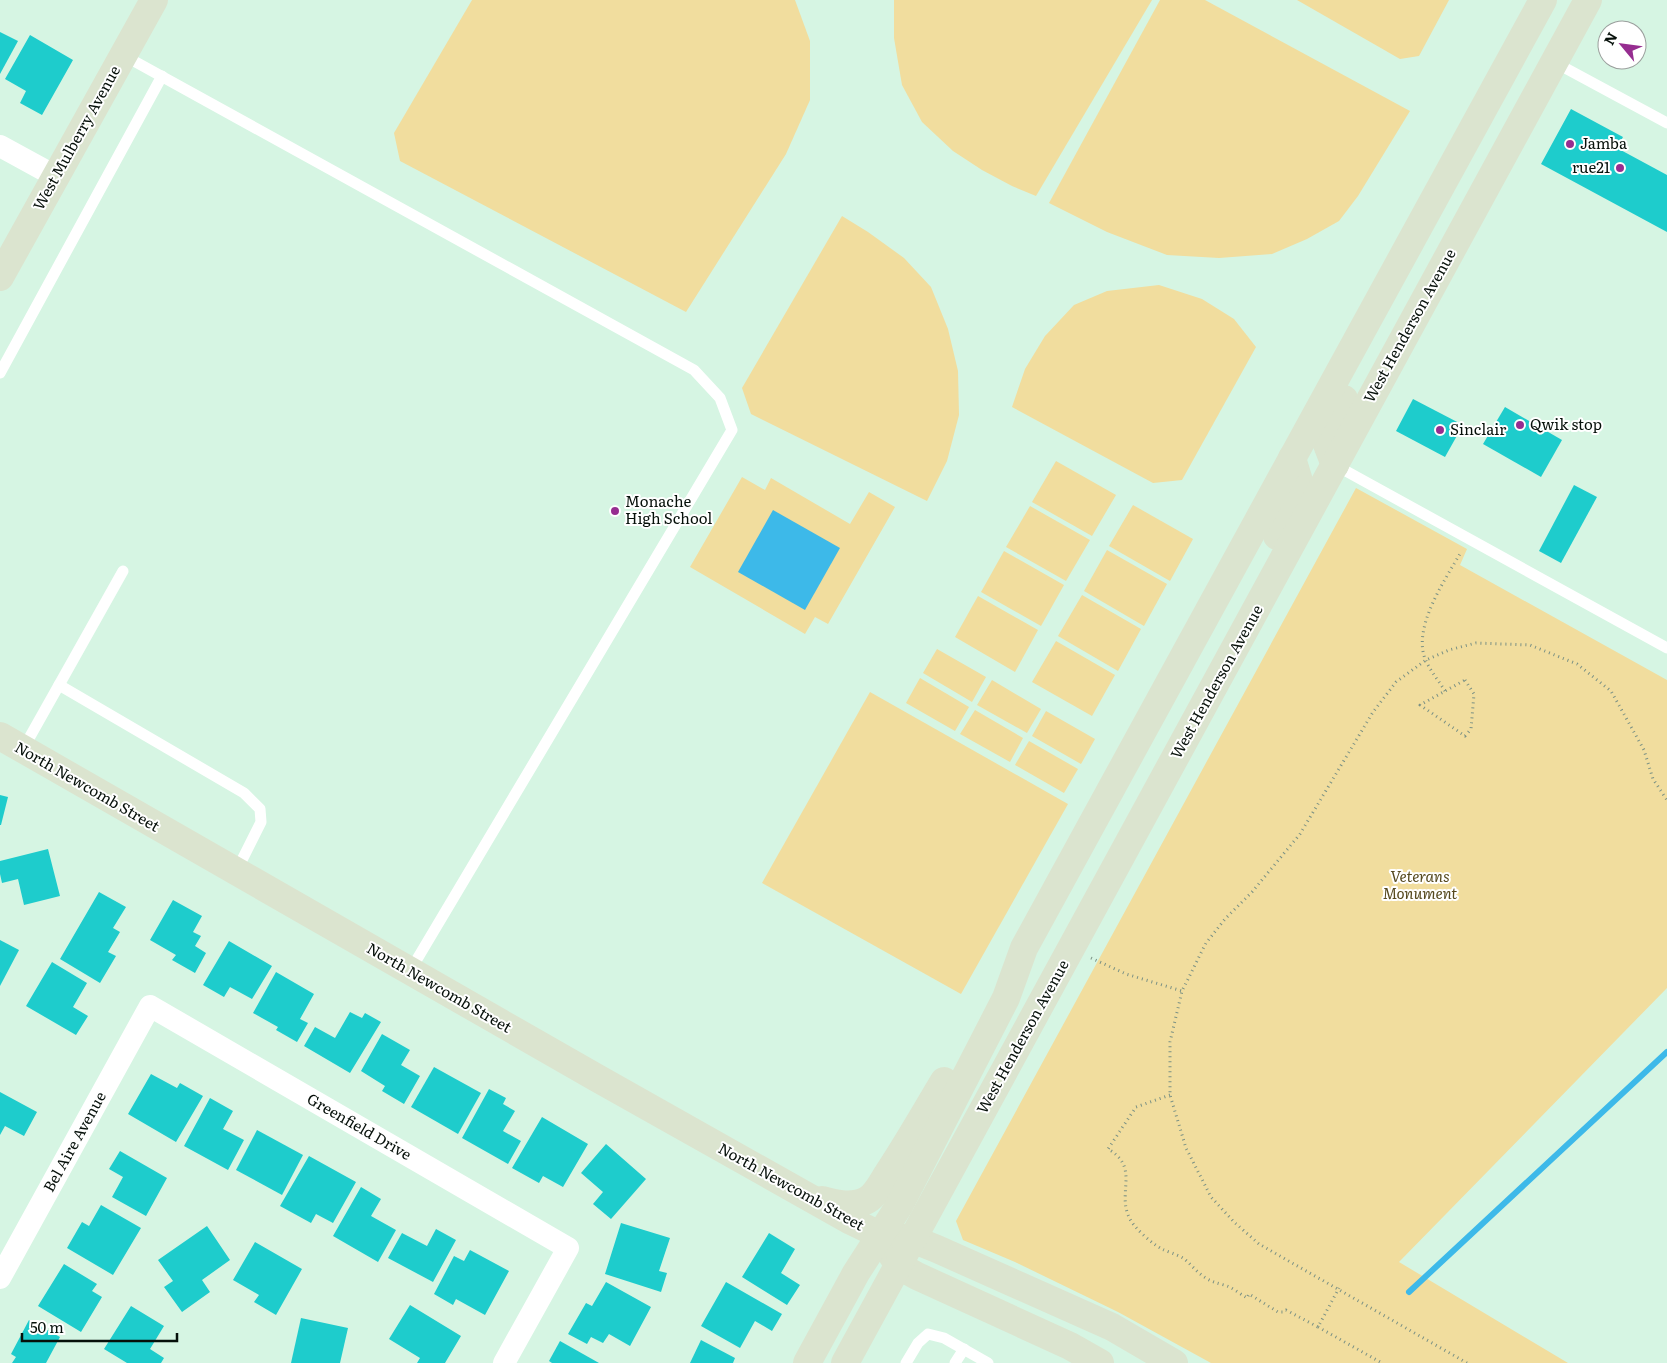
<svg xmlns="http://www.w3.org/2000/svg" width="1667" height="1363" font-family="Literata,serif">
  <style>
    .green { fill: #f1dd9e }
    .water { fill: #3db9e9 }
    .lines { fill: none; stroke-linecap: round; stroke-linejoin: round }
    .stream { stroke: #3db9e9; stroke-width: 6 }
    .building { fill: #1ecccc }
    .path { stroke: #7b9184; stroke-width: 3; stroke-dasharray: 1 4; stroke-linecap: butt }
    .lane { stroke: #fff; stroke-width: 11 }
    .street { stroke: #fff; stroke-width: 22 }
    .secondary { stroke: #dbe4cf; stroke-width: 28 }
    .poi-dot { fill: #962d90; stroke: #fff; stroke-width: 2 }
    .labels { text-anchor: middle; stroke-width: 4; stroke-linejoin: round; paint-order: stroke }
    .street-label { font-size: 15px; fill: #06100a; stroke: #fff }
    .poi-label { font-size: 15px; fill: #06100a; stroke: #fff; text-anchor: start }
    .park-label { font-size: 15px; font-style: italic; fill: #55481d; stroke: #fff }
  </style>
  <rect width="100%" height="100%" fill="#d6f5e3"/>
  <g class="green">
    <polygon points="472,0 795,0 810,41 810,100 786,154 686,312 400,161 394,133"/>
    <polygon points="894,0 1152,0 1036,196 1012,186 982,170 953,151 922,122 902,85 894,38"/>
    <polygon points="1160,0 1205,0 1410,111 1358,196 1339,221 1307,239 1272,254 1219,258 1167,255 1107,232 1049,203"/>
    <polygon points="1297,0 1449,0 1419,56 1400,59"/>
    <polygon points="842,216 868,232 904,258 931,287 948,329 958,371 959,415 947,461 927,501 751,414 742,388"/>
    <polygon points="1159,285 1202,299 1234,319 1256,347 1182,480 1153,483 1012,407 1025,369 1045,336 1074,305 1107,291"/>
    <polygon points="1056,461 1116,495 1092,536 1032,502"/>
    <polygon points="742,477 765,490 771,478 850,524 869,492 895,507 828,624 815,617 805,634 690,567"/>
    <polygon points="1356,488 1467,549 1460,565 1667,680 1667,988 1399,1262 1568,1363 1211,1363 1118,1312 1015,1262 963,1240 956,1221"/>
    <polygon points="1133,505 1193,539 1170,581 1109,546"/>
    <polygon points="1030,506 1090,540 1066,581 1006,547"/>
    <polygon points="1107,550 1167,584 1144,626 1084,591"/>
    <polygon points="1004,551 1064,585 1041,626 981,592"/>
    <polygon points="1082,595 1141,629 1118,671 1058,636"/>
    <polygon points="978,596 1038,630 1015,672 955,637"/>
    <polygon points="1056,641 1115,675 1092,716 1032,682"/>
    <polygon points="937,649 986,677 972,702 923,673"/>
    <polygon points="920,678 969,707 955,731 906,703"/>
    <polygon points="992,680 1041,709 1027,733 977,705"/>
    <polygon points="870,692 1068,804 961,994 762,883"/>
    <polygon points="975,710 1023,738 1010,762 960,734"/>
    <polygon points="1046,711 1095,739 1081,764 1032,736"/>
    <polygon points="1029,741 1078,769 1064,793 1015,765"/>
  </g>
  <polygon class="water" points="773,510 840,548 805,610 738,572"/>
  <g class="lines">
    <polyline class="stream" points="1409,1292 1667,1052"/>
  </g>
  <g class="building">
    <polygon points="0,32 18,41 0,74"/>
    <polygon points="30,35 73,60 42,115 20,103 26,91 5,79"/>
    <polygon points="1571,109 1623,137 1617,148 1667,175 1667,232 1541,164"/>
    <polygon points="1413,399 1463,425 1445,457 1396,431"/>
    <polygon points="1505,407 1562,440 1541,477 1483,444"/>
    <polygon points="1574,485 1597,497 1561,563 1539,551"/>
    <polygon points="0,795 8,797 1,825 0,825"/>
    <polygon points="48,849 60,896 24,905 18,879 2,883 0,874 0,861"/>
    <polygon points="99,892 126,907 113,928 120,932 108,952 116,956 100,983 60,959"/>
    <polygon points="173,900 202,916 193,932 201,936 195,946 206,953 195,973 172,960 176,955 150,940"/>
    <polygon points="0,940 19,950 0,986"/>
    <polygon points="229,941 272,966 252,999 230,987 224,997 203,985"/>
    <polygon points="52,962 87,983 73,1007 88,1016 76,1035 26,1006"/>
    <polygon points="276,972 314,994 300,1019 308,1023 297,1042 276,1030 278,1027 253,1013"/>
    <polygon points="350,1012 362,1018 365,1013 381,1022 350,1073 304,1046 315,1027 335,1038"/>
    <polygon points="382,1034 410,1050 401,1065 420,1076 404,1104 382,1091 385,1086 361,1071"/>
    <polygon points="434,1067 481,1093 458,1134 411,1107"/>
    <polygon points="151,1074 177,1088 180,1083 203,1096 176,1142 128,1114"/>
    <polygon points="489,1089 506,1098 503,1104 515,1111 503,1131 521,1141 508,1164 462,1138"/>
    <polygon points="0,1092 37,1112 24,1136 5,1126 0,1135"/>
    <polygon points="210,1098 233,1111 223,1129 244,1140 228,1170 184,1146"/>
    <polygon points="542,1117 588,1144 563,1187 543,1176 539,1183 512,1168"/>
    <polygon points="257,1130 303,1155 282,1195 236,1170"/>
    <polygon points="606,1144 646,1179 611,1219 593,1204 603,1192 581,1173"/>
    <polygon points="120,1151 167,1178 146,1216 112,1197 123,1177 109,1169"/>
    <polygon points="309,1156 356,1182 333,1223 316,1214 311,1223 280,1206"/>
    <polygon points="361,1187 381,1199 371,1216 396,1230 378,1262 333,1236"/>
    <polygon points="101,1205 141,1228 113,1275 67,1248 82,1222 89,1226"/>
    <polygon points="621,1223 670,1238 659,1271 667,1273 661,1292 605,1274"/>
    <polygon points="207,1226 230,1260 202,1280 210,1292 182,1312 164,1287 173,1281 158,1260"/>
    <polygon points="436,1229 456,1240 433,1282 388,1258 402,1233 427,1246"/>
    <polygon points="769,1233 795,1249 781,1273 800,1285 787,1305 742,1277"/>
    <polygon points="255,1242 302,1269 276,1315 254,1302 259,1295 233,1280"/>
    <polygon points="470,1250 509,1271 485,1315 456,1299 453,1305 434,1294 454,1256 464,1261"/>
    <polygon points="64,1264 97,1284 92,1291 102,1297 81,1332 38,1306"/>
    <polygon points="606,1282 651,1307 630,1346 609,1334 603,1343 591,1337 587,1344 568,1334 586,1303 592,1306"/>
    <polygon points="726,1282 782,1314 772,1331 755,1321 740,1348 701,1326"/>
    <polygon points="410,1305 461,1336 445,1363 417,1363 420,1358 389,1339"/>
    <polygon points="131,1306 164,1326 150,1349 164,1358 161,1363 127,1363 104,1349"/>
    <polygon points="301,1318 348,1328 340,1363 291,1363"/>
    <polygon points="29,1320 60,1337 46,1363 12,1363 16,1357 11,1354"/>
    <polygon points="701,1340 735,1358 733,1363 690,1363"/>
    <polygon points="560,1341 599,1363 552,1363 549,1361"/>
  </g>
  <g class="lines">
    <g class="path">
      <polygon points="1465,680 1474,694 1471,729 1465,736 1420,705"/>
      <path d="M1445,691C1439,681 1431,672 1426,661C1411,629 1445,580 1461,552"/>
      <polyline points="1091,958 1126,974 1182,991"/>
      <path d="M1170,1095L1136,1107L1108,1149C1140,1167 1117,1192 1129,1217C1133,1227 1152,1244 1162,1249C1168,1252 1176,1254 1183,1258C1191,1264 1197,1273 1206,1278C1212,1282 1217,1283 1224,1285C1232,1287 1240,1294 1247,1298L1249,1294L1278,1312H1283L1286,1310L1318,1327L1339,1288"/>
      <polyline points="1318,1327 1382,1363"/>
      <polyline points="1467,1363 1259,1244 1234,1222 1211,1197 1186,1148 1170,1095 1170,1042 1182,991 1206,943 1225,919 1252,892 1300,834 1373,712 1396,682 1426,660 1449,650 1476,643 1530,645 1577,664 1611,691 1644,750 1653,779 1667,800"/>
    </g>
    <g class="lane">
      <polyline points="123,55 694,370 720,398 732,430 410,971"/>
      <polyline points="1554,62 1667,123"/>
      <polyline points="0,373 162,76"/>
      <polyline points="1335,465 1667,648"/>
      <polyline points="59,685 123,571"/>
      <polyline points="23,749 59,685 244,793 260,809 261,822 236,872"/>
      <polyline points="906,1363 918,1343 928,1334 944,1338 988,1363"/>
      <polyline points="955,1363 964,1349"/>
    </g>
    <g class="street">
      <polyline points="0,146 55,176"/>
      <polyline points="0,1278 150,1006 568,1248 504,1363"/>
    </g>
    <g class="secondary">
      <polyline points="0,277 154,0"/>
      <polyline points="1335,465 1326,442 1328,434 1344,399"/>
      <polyline points="1277,536 1290,508 1299,481 1292,458"/>
      <polyline points="0,736 597,1078 851,1221 880,1235 912,1239 937,1249 1112,1327 1174,1363"/>
      <path d="M822,1200C836,1204 853,1208 867,1200C876,1195 882,1182 888,1173C908,1143 926,1111 944,1081"/>
      <polyline points="890,1252 899,1266 917,1276 1070,1346 1100,1363"/>
      <polyline points="807,1363 856,1273 899,1206 1006,998 1024,948 1543,0"/>
      <polyline points="845,1363 1588,0"/>
    </g>
  </g>
  <g class="poi-dot">
    <circle cx="1570" cy="144" r="5"/>
    <circle cx="1620" cy="168" r="5"/>
    <circle cx="1520" cy="425" r="5"/>
    <circle cx="1440" cy="430" r="5"/>
    <circle cx="615" cy="511" r="5"/>
  </g>
  <g class="labels">
    <g class="street-label">
      <text transform="translate(77 138) rotate(-61)" y="5">West Mulberry Avenue</text>
      <text transform="translate(1410 326) rotate(-61)" y="5">West Henderson Avenue</text>
      <text transform="translate(1217 682) rotate(-61)" y="5">West Henderson Avenue</text>
      <text transform="translate(87 787) rotate(30)" y="5">North Newcomb Street</text>
      <text transform="translate(439 988) rotate(30)" y="5">North Newcomb Street</text>
      <text transform="translate(1023 1037) rotate(-61)" y="5">West Henderson Avenue</text>
      <text transform="translate(359 1127) rotate(30)" y="5">Greenfield Drive</text>
      <text transform="translate(75 1142) rotate(-61)" y="5">Bel Aire Avenue</text>
      <text transform="translate(791 1187) rotate(29)" y="5">North Newcomb Street</text>
    </g>
    <g class="poi-label">
      <text x="1580" y="149">Jamba</text>
      <text x="1610" y="173" text-anchor="end">rue21</text>
      <text x="1530" y="430">Qwik stop</text>
      <text x="1450" y="435">Sinclair</text>
      <text x="625" y="507">Monache<tspan x="625" dy="17">High School</tspan></text>
    </g>
    <g class="park-label">
      <text x="1420" y="882">Veterans<tspan x="1420" dy="17">Monument</tspan></text>
    </g>
  </g>
  <g transform="translate(1622 45) rotate(299)"><circle r="24" fill="#ffffff" stroke="#9b9f9d"/>
  <path d="M0-4L9 19L0 12L-9 19Z" fill="#962d90"/>
  <text y="-8" font-size="14" font-weight="bold" text-anchor="middle" fill="#06100a">N</text>
  </g>
  <path d="M22 1333v8h155v-8" fill="none" stroke="#06100a" stroke-width="2.5"/>
  <text x="30" y="1333" font-size="15" fill="#06100a" stroke="#ffffff" stroke-width="4" paint-order="stroke">50 m</text>
</svg>
